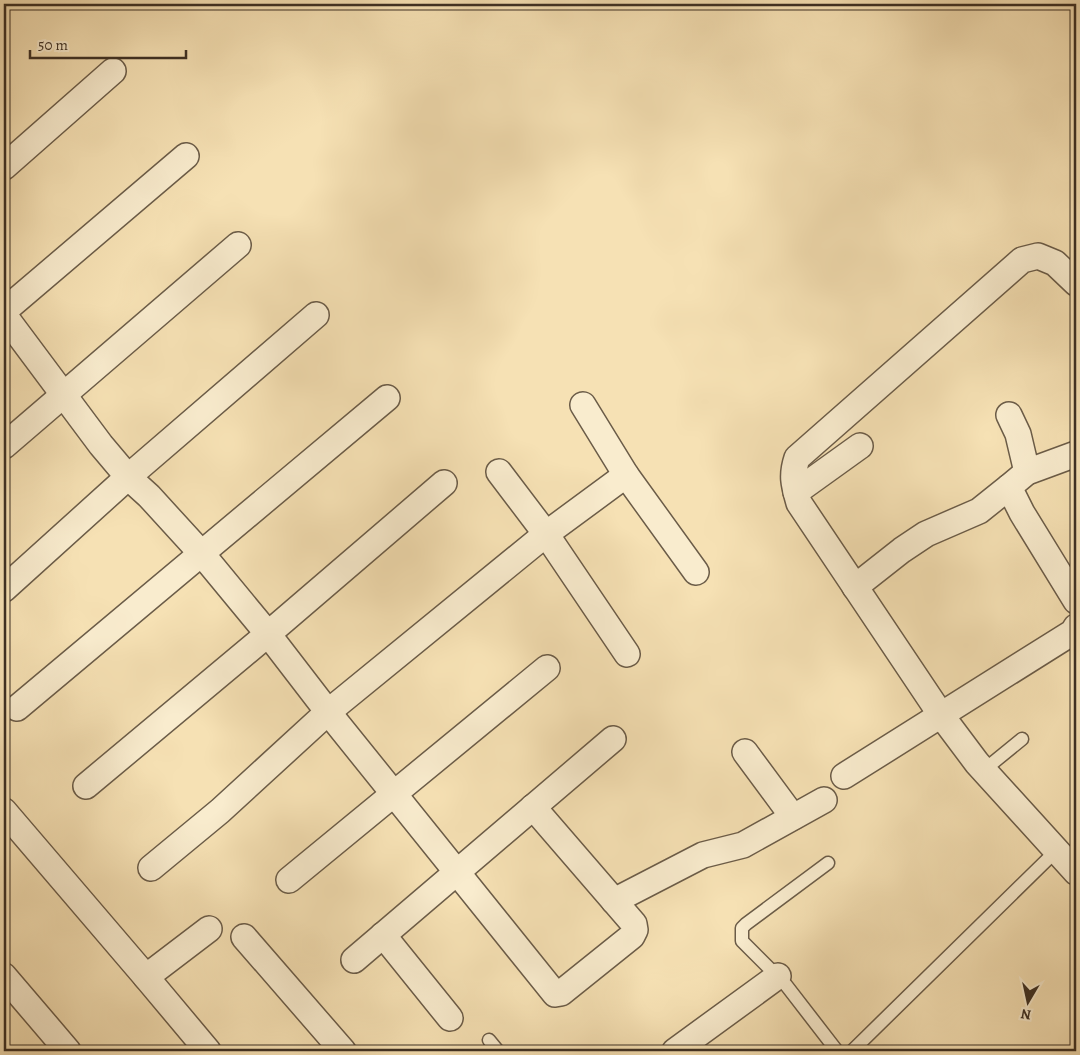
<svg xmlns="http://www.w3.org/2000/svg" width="1080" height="1055" font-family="Alegreya,serif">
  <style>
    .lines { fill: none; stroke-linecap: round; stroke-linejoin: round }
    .service-casing { stroke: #6b5c48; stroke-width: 15 }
    .minor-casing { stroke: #6b5c48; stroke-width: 28 }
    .service { stroke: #f9ecce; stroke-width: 12 }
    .minor { stroke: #f9ecce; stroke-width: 25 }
  </style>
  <rect width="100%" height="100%" fill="#f6e1b4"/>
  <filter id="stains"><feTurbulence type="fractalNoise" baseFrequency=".004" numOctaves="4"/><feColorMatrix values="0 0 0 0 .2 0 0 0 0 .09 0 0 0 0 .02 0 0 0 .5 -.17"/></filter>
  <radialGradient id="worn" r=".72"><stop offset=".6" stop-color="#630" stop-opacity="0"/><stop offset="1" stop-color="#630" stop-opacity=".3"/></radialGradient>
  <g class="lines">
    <g class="service-casing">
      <g id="service">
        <polyline points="984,770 1022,739"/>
        <polyline points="828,863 746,924 742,928 742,941 786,985 837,1051"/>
        <polyline points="489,1040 498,1051"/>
        <polyline points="852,1051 1056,851"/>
      </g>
    </g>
    <g class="minor-casing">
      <g id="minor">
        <polyline points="4,167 113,71"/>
        <path d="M1076,283L1055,263L1038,256L1022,260L797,458C791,476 794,485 799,503L941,715L977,763L1076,872"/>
        <polyline points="4,311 186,156"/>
        <polyline points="4,315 101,445 128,477 149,496 202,554 268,634 328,712 555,994 561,993 632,936 635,930 634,924 533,807"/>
        <polyline points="583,405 626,475 696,572"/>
        <polyline points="1009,415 1018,434 1027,472"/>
        <polyline points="4,446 238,245"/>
        <polyline points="1076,454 1027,472 1009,487 1022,513 1076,601"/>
        <polyline points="499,472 546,534 627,654"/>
        <polyline points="796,492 860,446"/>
        <polyline points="855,587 902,550 926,534 979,511 1009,487"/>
        <polyline points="4,589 128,477 316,315"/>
        <polyline points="17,708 387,398"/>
        <polyline points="745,752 793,817"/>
        <polyline points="844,776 1073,632 1076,627"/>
        <polyline points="86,786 268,634 444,483"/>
        <polyline points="4,811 146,977 208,1051"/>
        <polyline points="151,868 220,811 328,712 546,534 626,475"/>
        <polyline points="289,880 547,668"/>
        <polyline points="614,901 703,855 743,845 824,800"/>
        <polyline points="383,935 450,1018"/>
        <polyline points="244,937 343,1051"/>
        <polyline points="354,960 613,739"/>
        <polyline points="4,976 68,1051"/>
        <polyline points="146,977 209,929"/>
        <polyline points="675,1051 778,976"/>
      </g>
    </g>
    <use href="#service" class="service"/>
    <use href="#minor" class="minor"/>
  </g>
  <rect width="1080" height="1055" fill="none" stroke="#f6e1b4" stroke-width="20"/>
  <rect x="5" y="5" width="1070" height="1045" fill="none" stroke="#3d3024" stroke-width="2.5"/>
  <rect x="10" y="10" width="1060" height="1035" fill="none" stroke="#3d3024"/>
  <g transform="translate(1028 1002) rotate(189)" stroke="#f9ecce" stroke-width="4" paint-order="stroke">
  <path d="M0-4L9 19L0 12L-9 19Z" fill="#3d3024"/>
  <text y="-8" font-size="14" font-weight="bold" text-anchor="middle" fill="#3d3024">N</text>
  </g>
  <path d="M30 50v8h156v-8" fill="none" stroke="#3d3024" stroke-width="2.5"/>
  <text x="38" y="50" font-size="15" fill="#3d3024" stroke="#f9ecce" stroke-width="4" paint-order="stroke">50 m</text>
  <rect width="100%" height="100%" filter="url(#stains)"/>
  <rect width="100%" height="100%" fill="url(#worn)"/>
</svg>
